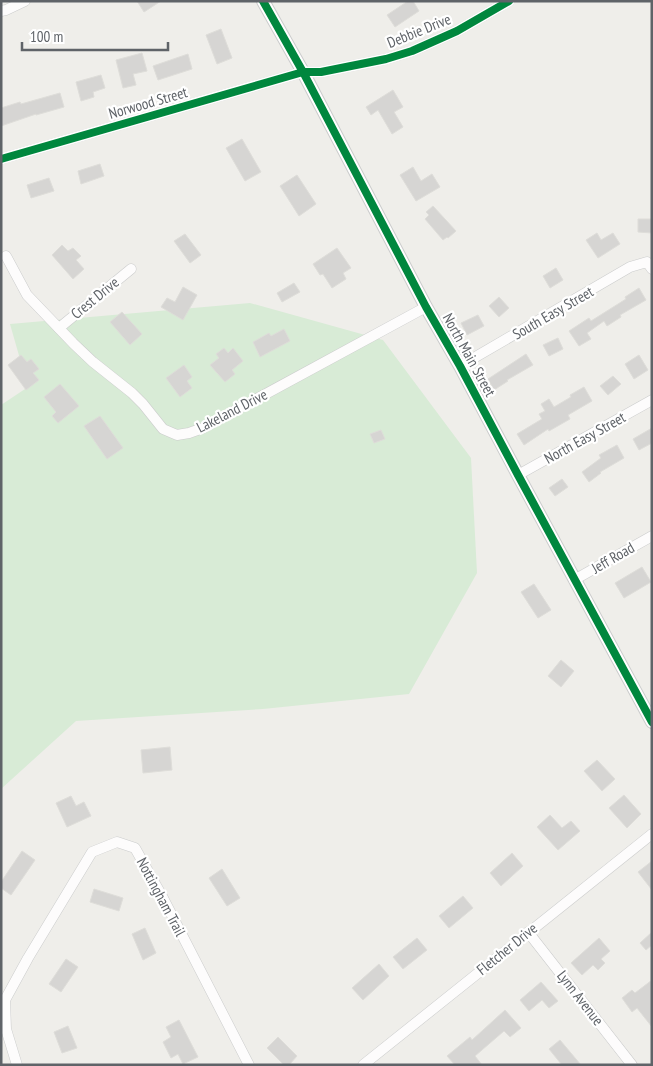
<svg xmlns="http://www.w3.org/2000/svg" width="653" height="1066" font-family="'PT Sans Narrow',sans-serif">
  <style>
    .green { fill: #d8ebd6 }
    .building { fill: #d6d5d3; stroke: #deddd9 }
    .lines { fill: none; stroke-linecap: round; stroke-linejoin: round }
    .minor-casing { stroke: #cbcccc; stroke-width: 11 }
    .tertiary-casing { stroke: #cbcccc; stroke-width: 14 }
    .minor { stroke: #fdfcfc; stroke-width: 10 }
    .tertiary { stroke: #fdfcfc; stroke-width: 12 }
    .cycleway-casing { stroke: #fff; stroke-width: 11 }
    .cycleway { stroke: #00873e; stroke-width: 8 }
    .labels { text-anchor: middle; stroke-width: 4.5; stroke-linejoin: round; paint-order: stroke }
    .street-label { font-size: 15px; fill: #5f6368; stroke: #fff }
  </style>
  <rect width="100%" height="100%" fill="#efeeea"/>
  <polygon class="green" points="250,303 383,340 471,458 477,573 409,694 263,709 76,721 1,789 1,405 28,387 10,324"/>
  <g class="building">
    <polygon points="137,1 161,1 144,12"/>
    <polygon points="408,1 413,1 419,11 395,27 387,15"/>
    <polygon points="221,29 232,58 217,64 206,35"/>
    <polygon points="142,53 147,71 133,74 136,85 123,88 116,60"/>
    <polygon points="188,54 192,69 158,80 153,66"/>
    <polygon points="101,75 105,88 93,92 94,97 81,101 76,82"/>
    <polygon points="393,90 403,107 394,112 403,127 392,134 378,110 371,115 366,107"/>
    <polygon points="60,93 64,107 36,115 36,114 1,126 1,108 20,102 21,104"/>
    <polygon points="242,139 261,172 245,181 226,148"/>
    <polygon points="100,164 104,176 81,184 78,171"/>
    <polygon points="413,167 421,181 432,174 440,187 416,201 400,175"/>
    <polygon points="297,175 316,204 299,216 280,186"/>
    <polygon points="49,178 54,191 31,198 27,185"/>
    <polygon points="433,206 456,231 448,238 447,237 443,240 425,219 429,215 426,212"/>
    <polygon points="638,219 652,219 652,233 638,232"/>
    <polygon points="597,233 601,240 613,233 620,244 598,258 586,240"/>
    <polygon points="185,234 201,255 190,263 174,241"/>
    <polygon points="62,245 68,251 73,248 81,256 76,260 84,269 73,279 52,255"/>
    <polygon points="337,248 351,268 343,273 346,279 332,288 323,274 320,275 313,264"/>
    <polygon points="556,268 563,280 550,288 543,276"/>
    <polygon points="294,283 300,292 282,302 277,293"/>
    <polygon points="183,287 197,295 183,320 161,307 167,298 175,302"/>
    <polygon points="639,288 646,300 620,315 621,317 607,326 604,321 587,333 591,339 579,346 569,331 589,318 591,321 626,299 625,297"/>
    <polygon points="499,297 509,308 499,317 489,306"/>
    <polygon points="122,312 142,334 130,345 110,322"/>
    <polygon points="478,315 484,326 467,335 461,323"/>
    <polygon points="284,329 290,341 260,357 253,342 269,333 271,336"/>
    <polygon points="558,338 563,349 549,356 543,345"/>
    <polygon points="224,348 228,353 233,348 243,361 232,370 235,374 225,382 210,365 219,358 216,354"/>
    <polygon points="526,354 533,365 507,380 508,381 494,390 488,379"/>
    <polygon points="21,355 27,362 31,359 39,369 33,373 39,380 26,390 8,365"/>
    <polygon points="639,355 648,370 634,379 625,364"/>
    <polygon points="184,365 192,377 187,381 192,388 180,397 166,378"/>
    <polygon points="613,376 621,384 608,395 600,386"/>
    <polygon points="60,384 79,406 58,423 52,416 56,412 44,397"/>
    <polygon points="584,387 592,401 568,415 570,419 549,431 548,429 524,445 517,434 542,419 539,414 545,411 541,404 549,399 554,407 571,397 570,395"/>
    <polygon points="100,416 123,448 107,459 84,426"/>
    <polygon points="652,428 652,443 639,450 633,439"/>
    <polygon points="381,430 385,439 374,443 370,434"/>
    <polygon points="617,445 624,458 600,472 601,473 589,482 582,472 601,458 599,455"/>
    <polygon points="562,479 568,487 555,496 549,488"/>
    <polygon points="642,567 651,582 624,598 615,583"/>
    <polygon points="534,584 551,610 538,618 521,592"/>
    <polygon points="561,660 574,671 561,687 548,676"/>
    <polygon points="170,747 172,770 143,773 141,750"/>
    <polygon points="597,760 615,779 602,791 584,771"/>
    <polygon points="624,795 641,814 627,828 609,808"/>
    <polygon points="71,796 76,806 84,802 91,816 67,827 56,803"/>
    <polygon points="550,815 562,828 571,821 580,831 558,850 537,827"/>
    <polygon points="22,851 35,860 11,895 1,888 1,882"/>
    <polygon points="512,853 523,866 501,886 490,873"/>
    <polygon points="652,861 652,890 638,872"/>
    <polygon points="222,869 240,898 227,906 209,878"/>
    <polygon points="94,889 123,898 119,911 90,902"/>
    <polygon points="463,896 473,908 449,928 439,916"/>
    <polygon points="145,928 156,953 143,960 132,934"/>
    <polygon points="652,932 652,945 646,950 640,943"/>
    <polygon points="417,938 427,950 403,969 393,957"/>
    <polygon points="599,938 610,951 601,959 605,963 598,970 593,965 582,975 571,963"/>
    <polygon points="66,959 78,967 61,992 49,984"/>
    <polygon points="379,964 389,976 363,1000 352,988"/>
    <polygon points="652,980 652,1027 637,1008 632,1012 622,998 632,990 635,993"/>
    <polygon points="541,982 558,1001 549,1008 542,1000 529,1011 520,1000"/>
    <polygon points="505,1010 521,1028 510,1037 504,1031 475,1056 482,1065 455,1065 447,1056 470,1037 472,1040"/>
    <polygon points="179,1020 198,1057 183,1064 178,1054 171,1058 163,1042 171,1037 166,1027"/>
    <polygon points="68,1026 77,1048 62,1053 54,1032"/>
    <polygon points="278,1037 297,1056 289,1065 284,1065 267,1048"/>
    <polygon points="560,1040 581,1065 562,1065 549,1049"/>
  </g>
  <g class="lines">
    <g class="minor-casing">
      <g id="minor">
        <polyline points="1,11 6,10 25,1"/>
        <polyline points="1,159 303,72 321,72 386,59 412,51 457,31 509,1"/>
        <polyline points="6,256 27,295 73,343 93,362 132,393 143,404 163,429 177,435 189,433 203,428 426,307"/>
        <polyline points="59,328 131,269"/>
        <polyline points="460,366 630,267 647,262 652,269"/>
        <polyline points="518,475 652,400"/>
        <polyline points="574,580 652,536"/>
        <polyline points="528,932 632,1065"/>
        <polyline points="17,1065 6,1029 5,1000 28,958 92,852 117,842 135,848 163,898 249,1065"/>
        <polyline points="363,1065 652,834"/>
      </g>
    </g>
    <g class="tertiary-casing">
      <polyline id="tertiary" points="263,1 303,72 426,307 460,366 518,475 652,722"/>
    </g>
    <use href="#minor" class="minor"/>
    <use href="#tertiary" class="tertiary"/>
    <g class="cycleway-casing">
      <g id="cycleway">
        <polyline points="263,1 303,72 426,307 460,366 518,475 652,722"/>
        <polyline points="1,159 303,72 321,72 386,59 412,51 457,31 509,1"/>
      </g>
    </g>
    <use href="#cycleway" class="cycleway"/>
  </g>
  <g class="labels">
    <g class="street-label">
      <text transform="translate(419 31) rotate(-22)" y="5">Debbie Drive</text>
      <text transform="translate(148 103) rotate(-16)" y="5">Norwood Street</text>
      <text transform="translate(95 298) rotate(-39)" y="5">Crest Drive</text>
      <text transform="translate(553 313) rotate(-30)" y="5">South Easy Street</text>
      <text transform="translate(469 355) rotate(61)" y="5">North Main Street</text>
      <text transform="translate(232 411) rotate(-27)" y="5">Lakeland Drive</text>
      <text transform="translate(585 438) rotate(-29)" y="5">North Easy Street</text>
      <text transform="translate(613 558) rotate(-30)" y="5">Jeff Road</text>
      <text transform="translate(161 897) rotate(62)" y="5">Nottingham Trail</text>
      <text transform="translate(507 949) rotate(-39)" y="5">Fletcher Drive</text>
      <text transform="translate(580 998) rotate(52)" y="5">Lynn Avenue</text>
    </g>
  </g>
  <rect width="653" height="1066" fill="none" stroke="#5f6368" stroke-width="5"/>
  <path d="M22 42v8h146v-8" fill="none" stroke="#5f6368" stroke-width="2.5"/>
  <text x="30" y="42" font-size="15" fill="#5f6368" stroke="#ffffff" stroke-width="4" paint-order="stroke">100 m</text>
</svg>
